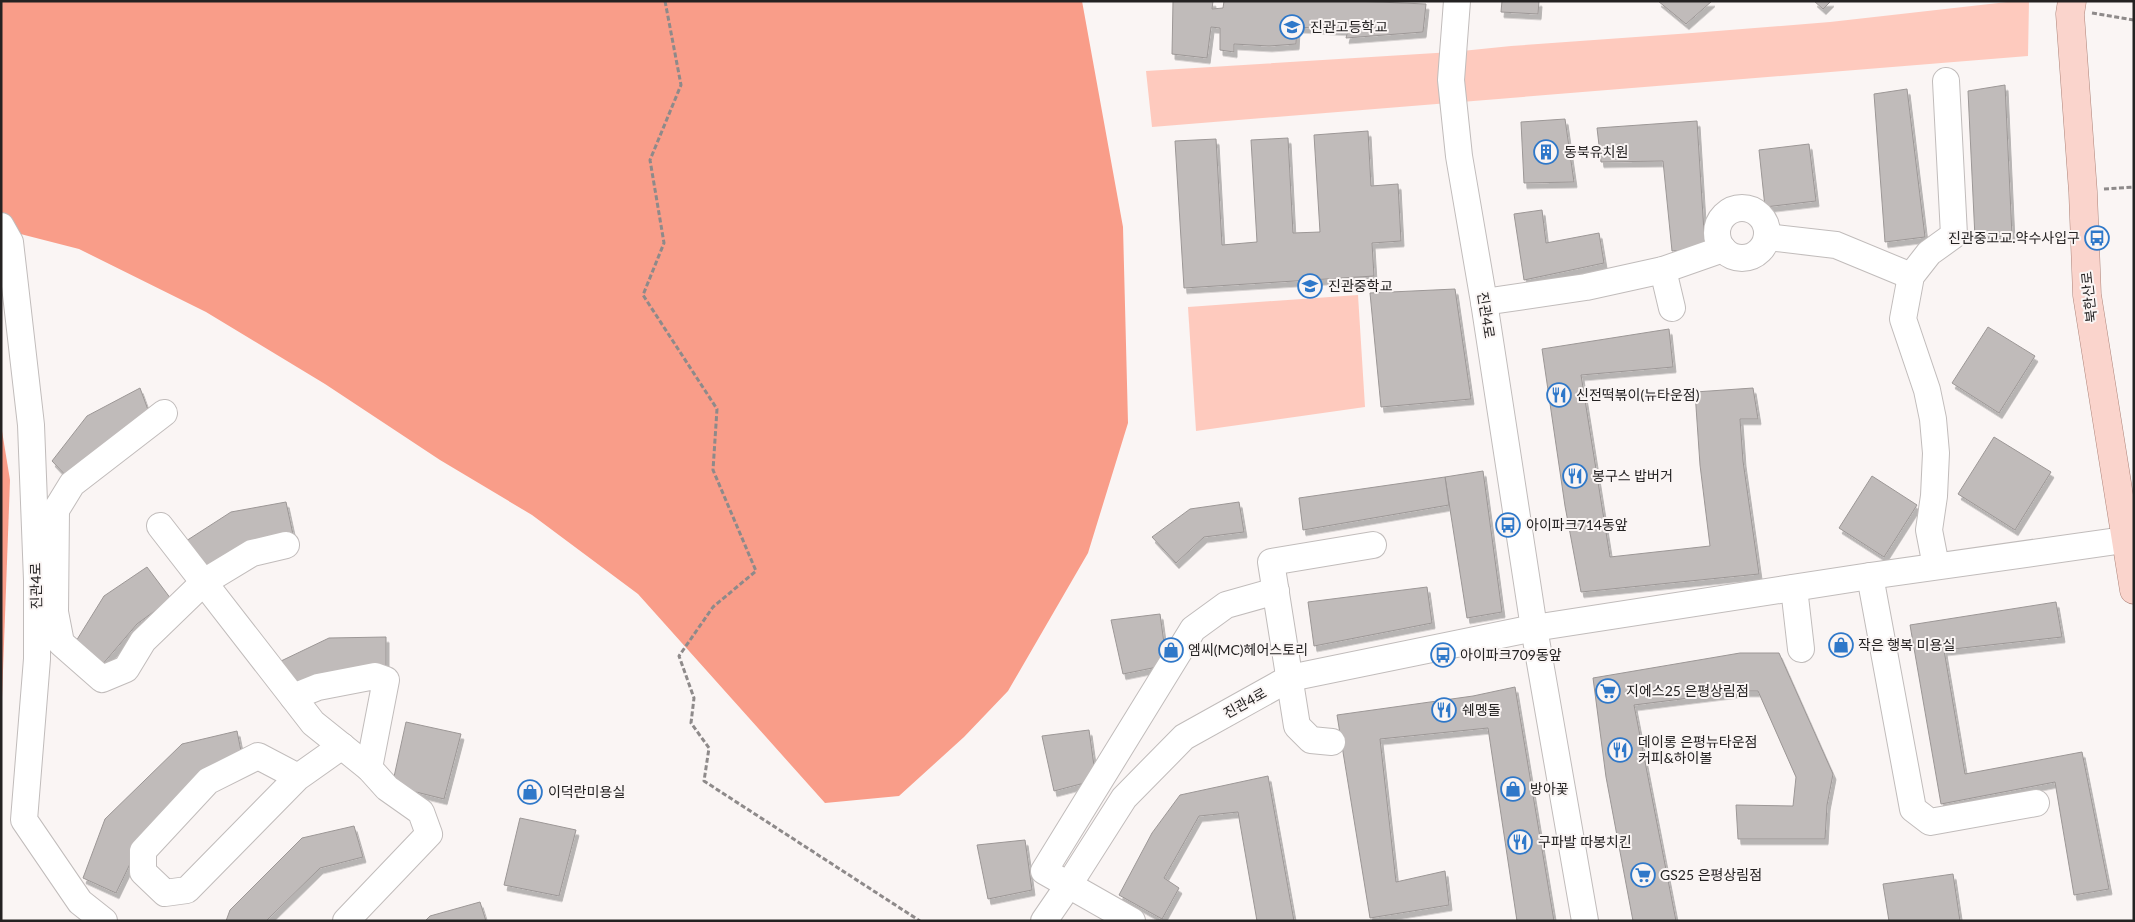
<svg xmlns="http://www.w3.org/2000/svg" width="2135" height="922" font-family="Lato,'Noto Sans KR',sans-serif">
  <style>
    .green { fill: #fecabe }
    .forest { fill: #f99d89 }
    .building { fill: #c0bbba; stroke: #9c9796; filter: url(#shadow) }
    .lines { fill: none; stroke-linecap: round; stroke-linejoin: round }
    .minor-casing { stroke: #c1bcbb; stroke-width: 28 }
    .major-casing { stroke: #ad847a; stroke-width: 29 }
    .path { stroke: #8e8a8a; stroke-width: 3; stroke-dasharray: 5 2.5; stroke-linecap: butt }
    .minor { stroke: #fff; stroke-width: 26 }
    .major { stroke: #fad4cc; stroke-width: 28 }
    .labels { text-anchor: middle; stroke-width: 4; stroke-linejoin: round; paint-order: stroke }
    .poi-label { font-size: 14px; fill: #242222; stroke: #faf5f4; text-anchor: start }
    .street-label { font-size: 14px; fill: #242222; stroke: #faf5f4 }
  </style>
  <defs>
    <filter id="shadow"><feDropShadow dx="3" dy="5.5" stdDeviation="0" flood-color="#0004"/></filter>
  </defs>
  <rect width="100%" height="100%" fill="#faf5f4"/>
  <g class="green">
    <polygon points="2016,1 2029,1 2028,56 1152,127 1146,71 1452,52 1511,46 1692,33 1830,22"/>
    <polygon points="1358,295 1365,407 1196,431 1188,307"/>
  </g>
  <g class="forest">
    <polygon points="1,1 1082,1 1123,227 1128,423 1088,553 1008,691 964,737 899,796 825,803 638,594 532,515 440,460 325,384 206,312 79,249 1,229"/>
    <polygon points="1,425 10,480 1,725"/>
  </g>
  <g class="building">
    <polygon points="1173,1 1213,1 1212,9 1223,8 1224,1 1354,1 1426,4 1423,32 1346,38 1348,30 1297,27 1296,44 1269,46 1234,44 1234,52 1220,50 1220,28 1211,27 1207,58 1172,54"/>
    <polygon points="1502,1 1539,1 1538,14 1501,12"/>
    <polygon points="1658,1 1712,1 1686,24"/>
    <polygon points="1814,1 1831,1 1823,9"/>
    <polygon points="2005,85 2012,236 1975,238 1968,91"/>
    <polygon points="1907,89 1925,237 1885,242 1874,94"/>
    <polygon points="1565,119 1574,182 1524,183 1521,122"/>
    <polygon points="1697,121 1705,248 1672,251 1663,161 1601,162 1597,128"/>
    <polygon points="1368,131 1371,186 1398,184 1401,241 1372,243 1374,276 1184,288 1175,141 1216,139 1222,245 1257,242 1251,140 1288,138 1293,233 1320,232 1314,135"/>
    <polygon points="1809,144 1816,201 1765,207 1759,150"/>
    <polygon points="1542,210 1546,243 1599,233 1604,263 1524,280 1514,214"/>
    <polygon points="1455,289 1471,399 1381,407 1370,293"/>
    <polygon points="1988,327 2035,356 1999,413 1952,383"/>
    <polygon points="1669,329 1673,367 1581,375 1610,557 1710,546 1700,465 1695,392 1753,388 1758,419 1740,419 1743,461 1759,574 1581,592 1565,506 1542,349"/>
    <polygon points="140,388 151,418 71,481 52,461 87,416"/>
    <polygon points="1994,437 2051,472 2015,530 1958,494"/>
    <polygon points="1483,471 1502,612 1467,618 1445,477"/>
    <polygon points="1872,476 1917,505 1884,557 1839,528"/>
    <polygon points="1445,477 1449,505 1303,530 1299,498"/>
    <polygon points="286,502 294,539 206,575 186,541 231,512"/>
    <polygon points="1239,502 1244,532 1204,537 1176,563 1152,537 1190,509"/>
    <polygon points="147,567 171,599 137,624 102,665 73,646 104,596"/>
    <polygon points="1427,587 1432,623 1314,646 1308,602"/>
    <polygon points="2056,602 2062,637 1944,650 1965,774 2082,752 2109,889 2074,895 2055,782 1941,804 1910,625"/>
    <polygon points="1160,614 1167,665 1123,674 1111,620"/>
    <polygon points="386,637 386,667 295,692 281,661 329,638"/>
    <polygon points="1740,653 1779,653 1833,774 1827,805 1825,839 1738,839 1736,805 1793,806 1796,777 1758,691 1745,691 1634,705 1676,921 1633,921 1606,777 1593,678"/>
    <polygon points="1515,687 1554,921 1517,921 1488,728 1380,739 1396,882 1445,871 1449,905 1370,918 1337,715 1473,696"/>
    <polygon points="406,722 461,734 444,799 392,786"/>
    <polygon points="1089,730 1096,780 1054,791 1042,736"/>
    <polygon points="237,731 242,756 142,839 116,893 83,878 105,819 182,744"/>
    <polygon points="1268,776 1294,921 1257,921 1238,812 1199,816 1164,878 1179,888 1162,919 1119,895 1152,833 1180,795"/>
    <polygon points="520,818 576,830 559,896 504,885"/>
    <polygon points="354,826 363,857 320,868 266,921 226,921 230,910 302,838"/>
    <polygon points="1025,840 1032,890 988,899 977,845"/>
    <polygon points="1953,874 1960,921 1889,921 1883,884"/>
    <polygon points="480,902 486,921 425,921 430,916"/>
  </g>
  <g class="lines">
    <g class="minor-casing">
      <g id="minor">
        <polyline points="1457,1 1451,80 1459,156 1484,302 1534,628 1585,921"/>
        <circle cx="1742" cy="233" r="25"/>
        <polyline points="1,226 10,242 31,425 37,580 37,659 24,820 80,902 104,921"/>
        <polyline points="1767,237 1836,245 1911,276"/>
        <polyline points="1663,270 1672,308"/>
        <polyline points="1484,302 1586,287 1663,270 1723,249"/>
        <polyline points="164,413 72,484 56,510 55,612 61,643 102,679 126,669 143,641 204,582 252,553 286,545"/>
        <polyline points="160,526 313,723 369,768 387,788 421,812 429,834 346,921"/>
        <polyline points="1936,566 1929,530 1934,496 1936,453 1933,419 1927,390 1903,319 1911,276 1929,253 1954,235 1946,81"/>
        <polyline points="1870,576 1913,809 1930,822 2036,803"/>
        <polyline points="1794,588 1801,649"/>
        <polyline points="293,697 318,687 375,676 386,680 369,768"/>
        <polyline points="1332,742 1311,740 1297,726 1271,562 1373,545"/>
        <polyline points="298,777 258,756 208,781 143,851 143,872 165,893 187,890 298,777 342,746"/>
        <polyline points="1044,921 1068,886 1124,798 1184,737 1290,678 1534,628 1870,576 2124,540"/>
        <polyline points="1132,921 1044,871 1193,629 1226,605 1276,591"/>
      </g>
    </g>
    <g class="major-casing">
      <polyline id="major" points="2072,1 2070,14 2083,192 2087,295 2134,590"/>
    </g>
    <g class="path">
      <polyline points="665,1 681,85 650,160 664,243 643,295 717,409 713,470 756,571 713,607 679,656 694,698 691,723 709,748 704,781 920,921"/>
      <polyline points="2092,13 2134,20"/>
      <polyline points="2104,189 2134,187"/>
    </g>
    <use href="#minor" class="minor"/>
    <use href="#major" class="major"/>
  </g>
  <defs>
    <g id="school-ring" transform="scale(1.25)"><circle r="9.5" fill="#faf5f4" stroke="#2f78c9" stroke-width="1.5"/><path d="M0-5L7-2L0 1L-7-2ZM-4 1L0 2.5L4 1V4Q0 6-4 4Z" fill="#2f78c9"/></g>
    <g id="building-ring" transform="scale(1.25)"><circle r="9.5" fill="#faf5f4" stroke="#2f78c9" stroke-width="1.5"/><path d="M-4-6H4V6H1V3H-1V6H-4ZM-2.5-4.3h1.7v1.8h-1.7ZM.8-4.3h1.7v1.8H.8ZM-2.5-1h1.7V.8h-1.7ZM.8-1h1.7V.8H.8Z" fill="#2f78c9"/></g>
    <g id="bus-ring" transform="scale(1.25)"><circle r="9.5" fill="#faf5f4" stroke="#2f78c9" stroke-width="1.5"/><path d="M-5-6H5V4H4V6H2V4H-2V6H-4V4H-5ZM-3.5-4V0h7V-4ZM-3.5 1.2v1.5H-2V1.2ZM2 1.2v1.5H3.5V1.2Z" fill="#2f78c9"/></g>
    <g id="restaurant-ring" transform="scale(1.25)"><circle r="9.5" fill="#faf5f4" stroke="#2f78c9" stroke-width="1.5"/><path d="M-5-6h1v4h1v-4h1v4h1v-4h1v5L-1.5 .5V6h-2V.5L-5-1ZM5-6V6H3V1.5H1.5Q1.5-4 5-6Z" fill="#2f78c9"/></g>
    <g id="shop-ring" transform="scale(1.25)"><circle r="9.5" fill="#faf5f4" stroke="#2f78c9" stroke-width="1.5"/><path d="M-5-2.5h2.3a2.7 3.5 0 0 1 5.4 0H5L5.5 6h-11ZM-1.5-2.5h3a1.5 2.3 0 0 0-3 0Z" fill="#2f78c9"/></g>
    <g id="supermarket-ring" transform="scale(1.25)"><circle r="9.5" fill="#faf5f4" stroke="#2f78c9" stroke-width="1.5"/><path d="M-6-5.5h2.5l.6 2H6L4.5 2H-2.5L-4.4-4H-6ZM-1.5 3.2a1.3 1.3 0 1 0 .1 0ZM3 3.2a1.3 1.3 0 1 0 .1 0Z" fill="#2f78c9"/></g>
  </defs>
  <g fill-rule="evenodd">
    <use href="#school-ring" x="1292" y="27"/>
    <use href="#building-ring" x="1546" y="152"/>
    <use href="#bus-ring" x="2097" y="238"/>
    <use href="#school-ring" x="1310" y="286"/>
    <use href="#restaurant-ring" x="1559" y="395"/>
    <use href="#restaurant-ring" x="1575" y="476"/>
    <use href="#bus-ring" x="1508" y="525"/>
    <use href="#shop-ring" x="1841" y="645"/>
    <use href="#shop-ring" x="1171" y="650"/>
    <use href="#bus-ring" x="1443" y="655"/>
    <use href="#supermarket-ring" x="1608" y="691"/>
    <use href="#restaurant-ring" x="1444" y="710"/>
    <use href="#restaurant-ring" x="1620" y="750"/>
    <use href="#shop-ring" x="1513" y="789"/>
    <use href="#shop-ring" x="530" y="792"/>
    <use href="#restaurant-ring" x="1520" y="842"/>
    <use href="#supermarket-ring" x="1643" y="875"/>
  </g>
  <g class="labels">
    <g class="poi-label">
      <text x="1310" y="32">진관고등학교</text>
      <text x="1564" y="157">동북유치원</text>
      <text x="2080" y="243" text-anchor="end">진관중고교.약수사입구</text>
      <text x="1328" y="291">진관중학교</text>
      <text x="1576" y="400">신전떡볶이(뉴타운점)</text>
      <text x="1592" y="481">봉구스 밥버거</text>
      <text x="1526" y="530">아이파크714동앞</text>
      <text x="1858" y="650">작은 행복 미용실</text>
      <text x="1188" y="655">엠씨(MC)헤어스토리</text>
      <text x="1460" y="660">아이파크709동앞</text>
      <text x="1626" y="696">지에스25 은평상림점</text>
      <text x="1462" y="715">쉐멩돌</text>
      <text x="1638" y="747">데이롱 은평뉴타운점<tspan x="1638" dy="16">커피&amp;하이볼</tspan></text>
      <text x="1530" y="794">방아꽃</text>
      <text x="548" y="797">이덕란미용실</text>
      <text x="1538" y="847">구파발 따봉치킨</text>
      <text x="1660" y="880">GS25 은평상림점</text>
    </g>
    <g class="street-label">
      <text transform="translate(2089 297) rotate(-96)" y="5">북한산로</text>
      <text transform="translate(1486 315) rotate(81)" y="5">진관4로</text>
      <text transform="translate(36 586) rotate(-91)" y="5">진관4로</text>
      <text transform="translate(1245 703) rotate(-29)" y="5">진관4로</text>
    </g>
  </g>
  <rect width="2135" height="922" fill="none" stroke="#242222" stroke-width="5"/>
</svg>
